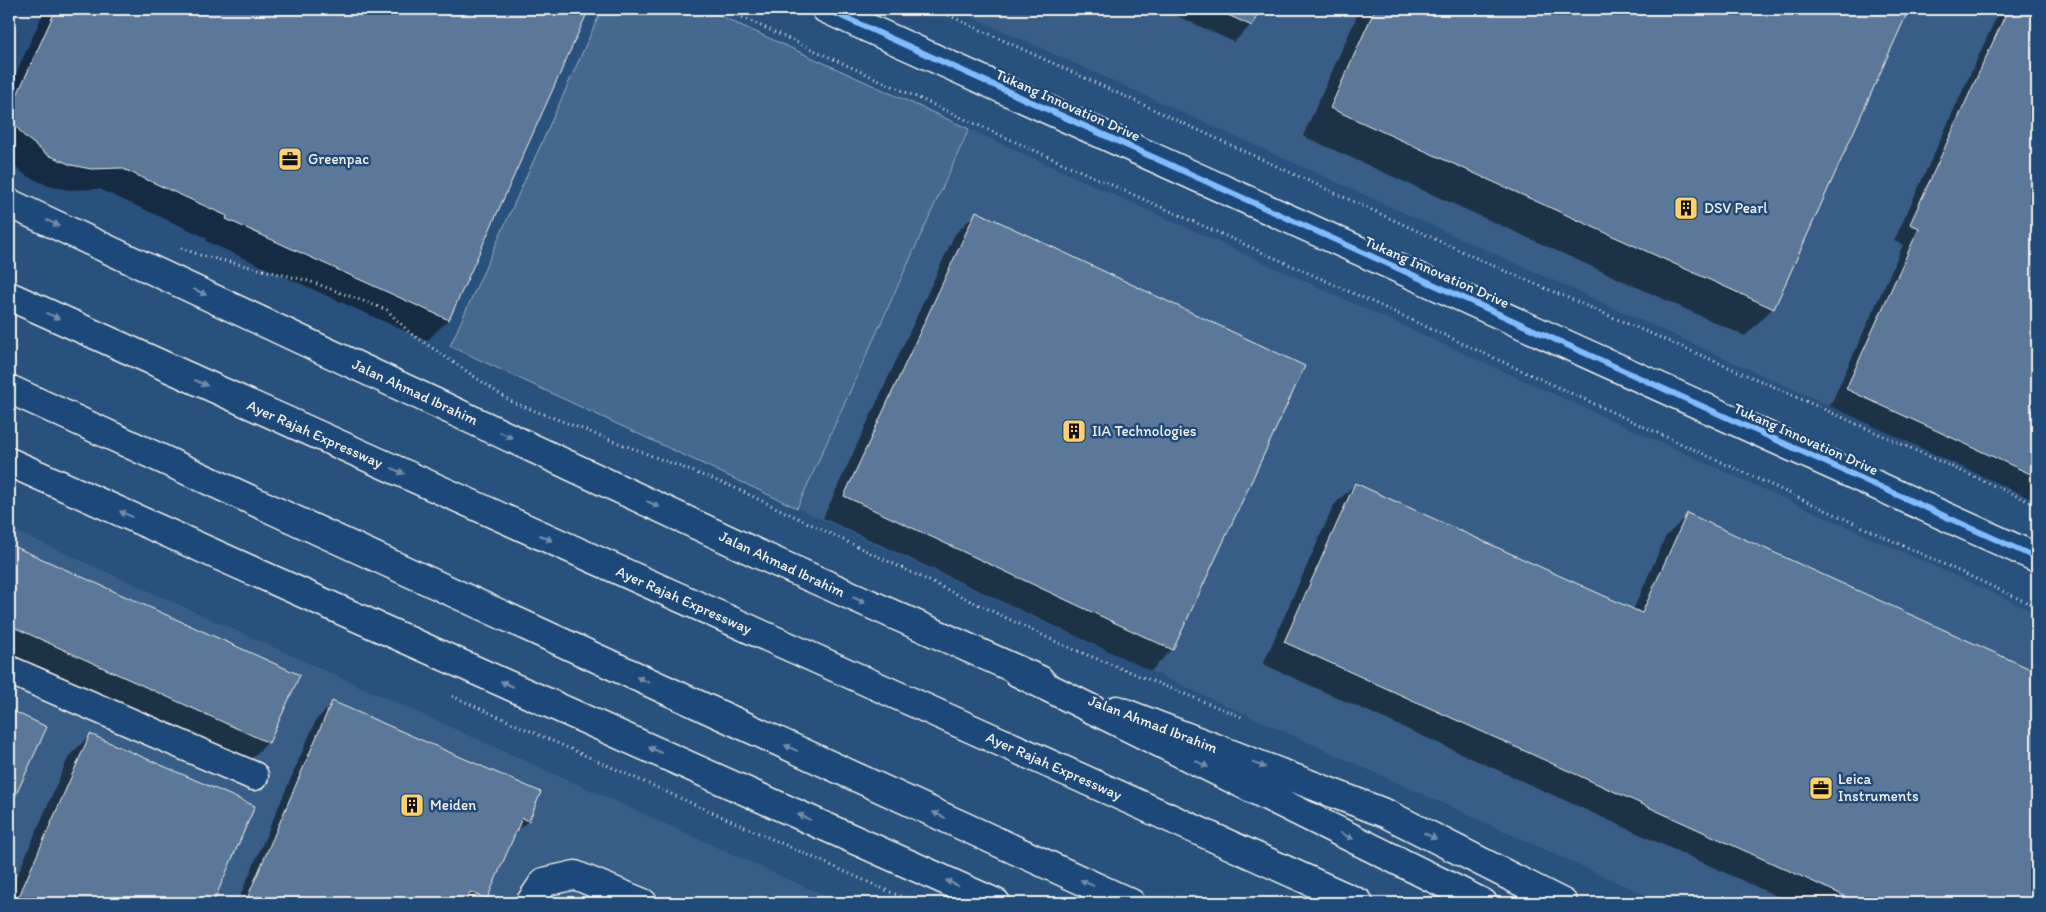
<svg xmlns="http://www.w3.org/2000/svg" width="2046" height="912" font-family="Itim,sans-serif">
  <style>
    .built { fill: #375d86 }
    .green { fill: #45688e; stroke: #9cacbb }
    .shadow { fill: #0007 }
    .building { fill: #5b7899; stroke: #f4f1e8 }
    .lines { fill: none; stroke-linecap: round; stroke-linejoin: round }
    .minor-casing { stroke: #f4f1e8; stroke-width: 31 }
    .major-casing { stroke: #f4f1e8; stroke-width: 31 }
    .highway-casing { stroke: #f4f1e8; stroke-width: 31 }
    .path { stroke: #f4f1e8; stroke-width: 3; stroke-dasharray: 1 4; stroke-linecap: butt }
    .minor { stroke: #1f4a7a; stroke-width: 28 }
    .major { stroke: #1f4a7a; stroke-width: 28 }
    .highway { stroke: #1f4a7a; stroke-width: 28 }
    .cycleway-casing { stroke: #1f4a7a; stroke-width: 9 }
    .cycleway { stroke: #80bcff; stroke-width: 6 }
    .oneway { fill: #748da6 }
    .labels { text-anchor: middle; stroke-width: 5; stroke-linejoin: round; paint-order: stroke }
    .street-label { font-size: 15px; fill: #f4f1e8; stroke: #1f4a7a }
    .poi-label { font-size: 15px; fill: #f4f1e8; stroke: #1f4a7a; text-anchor: start }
  </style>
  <rect width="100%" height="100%" fill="#28517e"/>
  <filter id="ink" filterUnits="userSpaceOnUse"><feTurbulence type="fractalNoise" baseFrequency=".02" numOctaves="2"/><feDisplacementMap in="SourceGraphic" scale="10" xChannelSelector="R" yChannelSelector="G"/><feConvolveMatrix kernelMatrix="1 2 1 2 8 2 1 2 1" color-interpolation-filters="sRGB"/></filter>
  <g filter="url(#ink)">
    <g class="built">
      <polygon points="954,9 2037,9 2037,500 1795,390"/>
      <polygon points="969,129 2037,613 2037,903 1663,903 1192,690 797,508"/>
      <polygon points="9,528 841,903 9,903"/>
    </g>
    <polygon class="green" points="602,9 705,9 969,129 797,508 450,346"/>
    <g class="shadow">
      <polygon points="45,9 588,9 448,320 427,341 206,241 207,238 99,189 69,190 49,186 25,175 9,162 9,89"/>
      <polygon points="1093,9 1111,9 1106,14"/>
      <polygon points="1162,9 1258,9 1251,25 1234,42"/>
      <polygon points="1360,9 1908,9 1773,308 1745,336 1303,136"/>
      <polygon points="2000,9 2037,9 2037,501 1830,406 1903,245 1894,241"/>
      <polygon points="976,213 1172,649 1151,671 823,518 955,234"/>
      <polygon points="1355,484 1633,610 1666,536 1688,515 2037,673 2037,903 1792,903 1263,664 1334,505"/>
      <polygon points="9,546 298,676 268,742 247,763 9,656"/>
      <polygon points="333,703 540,793 528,821 513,835 486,898 481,903 237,903 316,720"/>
      <polygon points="9,710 45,727 9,807"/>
      <polygon points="90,735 253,807 211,903 9,903 9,894 69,756"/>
    </g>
    <g class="building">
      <polygon points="56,9 589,9 449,320 226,219 227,216 121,168 91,169 71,165 46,154 23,135 9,117 9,113"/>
      <polygon points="1215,9 1260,9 1252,26"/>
      <polygon points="1375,9 1909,9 1774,309 1330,108"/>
      <polygon points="2008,9 2037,9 2037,477 1846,389 1919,228 1910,224"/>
      <polygon points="976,211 1305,366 1173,650 844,496"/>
      <polygon points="1355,483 1642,613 1687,513 2037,672 2037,903 1860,903 1284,642"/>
      <polygon points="9,544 300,675 269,743 9,625"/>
      <polygon points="332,701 541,792 529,821 522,818 487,899 470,892 465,903 245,903"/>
      <polygon points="9,709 47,727 9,810"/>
      <polygon points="90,734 255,806 213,903 16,903"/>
    </g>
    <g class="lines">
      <g class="minor-casing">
        <g id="minor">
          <polyline points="826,9 2037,558"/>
          <polyline points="9,670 254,776"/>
          <polyline points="530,903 544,882 575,875 643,903"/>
        </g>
      </g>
      <g class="major-casing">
        <g id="major">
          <polyline points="9,203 767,558 1040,680"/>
          <polyline points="9,462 996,903"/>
          <polyline points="1117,710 1387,814 1563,903"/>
        </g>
      </g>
      <g class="highway-casing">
        <g id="highway">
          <polyline points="9,296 1359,903"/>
          <polyline points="9,389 1131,903"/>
          <polyline points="1017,672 1483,903"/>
        </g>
      </g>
      <g class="path">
        <polyline points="724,9 971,122 1344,289 2037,607"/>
        <polyline points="935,9 1487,263 1770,385 2037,505"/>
        <polyline points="181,248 200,255 309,281 387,310 410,333 512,402 733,487 1065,646 1242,717"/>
        <polyline points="452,696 915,903"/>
      </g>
      <use href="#minor" class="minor"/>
      <use href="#major" class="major"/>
      <use href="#highway" class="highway"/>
      <g class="cycleway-casing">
        <polyline id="cycleway" points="826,9 2037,558"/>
      </g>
      <use href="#cycleway" class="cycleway"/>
    </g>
    <defs><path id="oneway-solid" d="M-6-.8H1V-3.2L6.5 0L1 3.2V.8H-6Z" transform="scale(1.25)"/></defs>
    <g class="oneway">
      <use href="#oneway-solid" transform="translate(53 223) rotate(24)"/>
      <use href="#oneway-solid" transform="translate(200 292) rotate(25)"/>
      <use href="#oneway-solid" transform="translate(53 316) rotate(24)"/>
      <use href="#oneway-solid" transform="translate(201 383) rotate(24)"/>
      <use href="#oneway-solid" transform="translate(506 435) rotate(25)"/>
      <use href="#oneway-solid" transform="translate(398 471) rotate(24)"/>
      <use href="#oneway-solid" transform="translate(653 504) rotate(25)"/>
      <use href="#oneway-solid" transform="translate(126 514) rotate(-156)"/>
      <use href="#oneway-solid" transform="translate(546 538) rotate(24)"/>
      <use href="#oneway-solid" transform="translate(859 600) rotate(25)"/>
      <use href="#oneway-solid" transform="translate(643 680) rotate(-155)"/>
      <use href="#oneway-solid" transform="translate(507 684) rotate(-156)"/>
      <use href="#oneway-solid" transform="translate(791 748) rotate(-155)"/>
      <use href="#oneway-solid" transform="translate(655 750) rotate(-156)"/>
      <use href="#oneway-solid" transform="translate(1202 764) rotate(26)"/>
      <use href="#oneway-solid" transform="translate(1259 765) rotate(21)"/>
      <use href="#oneway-solid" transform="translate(939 815) rotate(-155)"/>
      <use href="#oneway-solid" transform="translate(804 817) rotate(-156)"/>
      <use href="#oneway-solid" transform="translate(1347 836) rotate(26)"/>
      <use href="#oneway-solid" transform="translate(1430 836) rotate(27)"/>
      <use href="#oneway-solid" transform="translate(952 883) rotate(-156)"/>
      <use href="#oneway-solid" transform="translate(1087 883) rotate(-155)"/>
    </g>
  </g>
  <defs>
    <g id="office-square" transform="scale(1.25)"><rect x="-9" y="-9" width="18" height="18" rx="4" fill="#ffd166" stroke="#1f4a7a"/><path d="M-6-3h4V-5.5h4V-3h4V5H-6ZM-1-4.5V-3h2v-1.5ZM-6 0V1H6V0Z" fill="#111"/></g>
    <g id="building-square" transform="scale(1.25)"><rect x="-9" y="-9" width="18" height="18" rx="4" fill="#ffd166" stroke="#1f4a7a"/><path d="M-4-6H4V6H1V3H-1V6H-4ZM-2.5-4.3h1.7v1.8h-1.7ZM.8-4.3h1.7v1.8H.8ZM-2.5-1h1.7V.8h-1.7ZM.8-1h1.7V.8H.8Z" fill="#111"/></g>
  </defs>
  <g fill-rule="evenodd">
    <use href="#office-square" x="290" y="159"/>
    <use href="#building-square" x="1686" y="208"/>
    <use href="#building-square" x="1074" y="431"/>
    <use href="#office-square" x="1821" y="788"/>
    <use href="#building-square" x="412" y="805"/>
  </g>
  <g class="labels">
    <g class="street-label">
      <text transform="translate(1068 105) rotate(24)" y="5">Tukang Innovation Drive</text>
      <text transform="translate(1437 272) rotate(24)" y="5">Tukang Innovation Drive</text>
      <text transform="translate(415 392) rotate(25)" y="5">Jalan Ahmad Ibrahim</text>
      <text transform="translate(315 434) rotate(24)" y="5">Ayer Rajah Expressway</text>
      <text transform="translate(1806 439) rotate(24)" y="5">Tukang Innovation Drive</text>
      <text transform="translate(782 564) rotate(25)" y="5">Jalan Ahmad Ibrahim</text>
      <text transform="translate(684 600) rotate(24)" y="5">Ayer Rajah Expressway</text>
      <text transform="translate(1153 724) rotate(21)" y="5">Jalan Ahmad Ibrahim</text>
      <text transform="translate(1054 766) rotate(24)" y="5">Ayer Rajah Expressway</text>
    </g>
    <g class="poi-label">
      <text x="308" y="164">Greenpac</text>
      <text x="1704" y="213">DSV Pearl</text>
      <text x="1092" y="436">IIA Technologies</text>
      <text x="1838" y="784">Leica<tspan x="1838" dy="17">Instruments</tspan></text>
      <text x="430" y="810">Meiden</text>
    </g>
  </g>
  <rect width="2046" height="912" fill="none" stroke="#1f4a7a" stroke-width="30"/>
  <rect x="15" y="15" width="2016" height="882" fill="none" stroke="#f4f1e8" stroke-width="2" filter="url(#ink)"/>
</svg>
